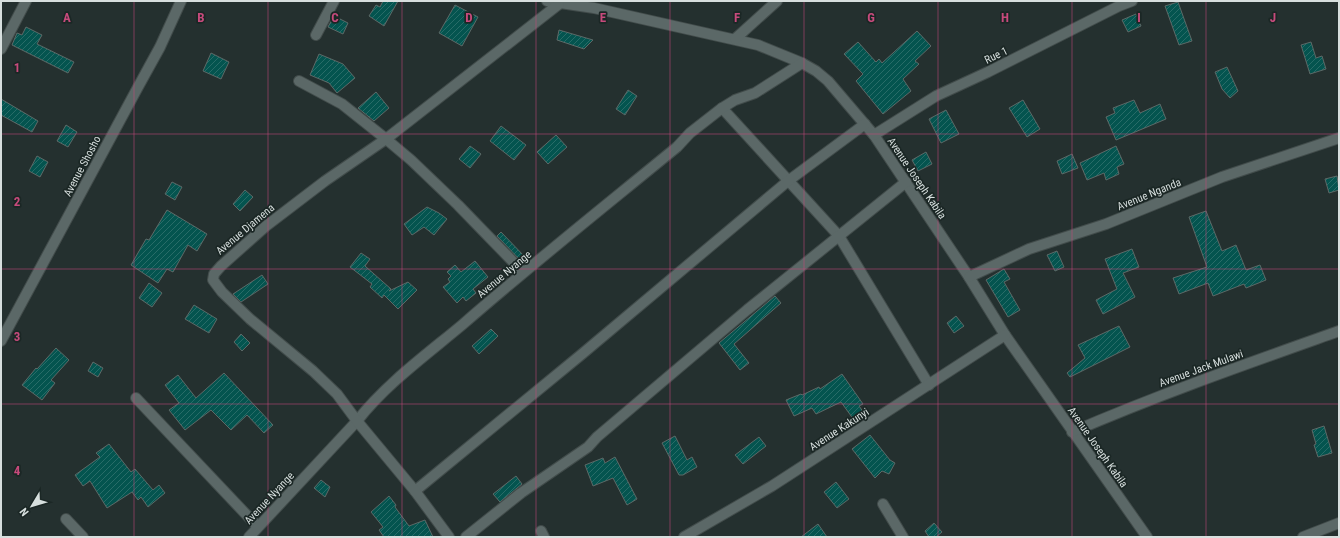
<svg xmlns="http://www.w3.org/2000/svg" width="1340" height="538" font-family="'Roboto Condensed',sans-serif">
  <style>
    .building { fill: url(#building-hatch); stroke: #5c6967 }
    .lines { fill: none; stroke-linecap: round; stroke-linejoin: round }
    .minor-casing { stroke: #424c4b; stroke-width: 12 }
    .minor { stroke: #5b6867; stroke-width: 10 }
    .grid { fill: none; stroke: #c74a7c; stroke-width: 1; stroke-opacity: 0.55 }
    .labels { text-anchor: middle; stroke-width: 3.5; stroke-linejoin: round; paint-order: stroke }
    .street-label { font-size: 11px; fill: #d7dfde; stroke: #1b2725 }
    .grid-label { font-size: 13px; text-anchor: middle; font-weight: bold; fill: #c74a7c; stroke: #1b2725; stroke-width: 3.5; stroke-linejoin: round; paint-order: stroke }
  </style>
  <defs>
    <pattern id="building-hatch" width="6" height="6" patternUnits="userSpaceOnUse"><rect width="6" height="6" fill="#04544f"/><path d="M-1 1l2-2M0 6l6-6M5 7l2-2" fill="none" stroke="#286c68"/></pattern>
  </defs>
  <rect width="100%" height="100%" fill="#24302f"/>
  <g class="building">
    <polygon points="383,1 398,1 384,26 369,16 376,5 380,7"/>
    <polygon points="1178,2 1192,41 1179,45 1165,6"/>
    <polygon points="455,5 478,17 462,46 439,33"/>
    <polygon points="1136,14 1141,26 1128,32 1122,20"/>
    <polygon points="334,16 348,23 343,34 328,27"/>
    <polygon points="26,27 42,35 37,44 74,62 68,73 12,45 17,33 22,35"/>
    <polygon points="559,30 593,40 584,49 557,40"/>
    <polygon points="917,31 931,46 915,61 919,64 903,79 911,91 883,114 856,81 863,74 844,54 858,42 876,62 879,59 882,63"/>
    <polygon points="1311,42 1316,58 1322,56 1326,69 1310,74 1301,45"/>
    <polygon points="211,53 229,62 221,79 203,71"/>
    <polygon points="319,54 343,64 355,78 337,93 329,83 310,75"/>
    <polygon points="1227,67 1238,91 1230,98 1222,89 1215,72"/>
    <polygon points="628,90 637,96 625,115 616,109"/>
    <polygon points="376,92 389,108 374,121 358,108"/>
    <polygon points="1,99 38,121 32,132 1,115"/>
    <polygon points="1023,100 1040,129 1027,137 1009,108"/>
    <polygon points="1134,100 1140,113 1160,104 1166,119 1116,140 1106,117 1115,113 1113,108"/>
    <polygon points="946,110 959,134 941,143 929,119"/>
    <polygon points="66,125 77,132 68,147 57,141"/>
    <polygon points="501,126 526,145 514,160 490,141"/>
    <polygon points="556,135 567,147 548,164 537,152"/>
    <polygon points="470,146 481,154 470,168 459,159"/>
    <polygon points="1116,146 1124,164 1117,167 1119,174 1106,180 1104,173 1087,180 1080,163"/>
    <polygon points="926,152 932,164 918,171 912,160"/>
    <polygon points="1072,154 1078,168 1062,174 1057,161"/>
    <polygon points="37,156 48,162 40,177 29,171"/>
    <polygon points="1337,176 1339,190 1329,193 1325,179"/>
    <polygon points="172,182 182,187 175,200 165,194"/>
    <polygon points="245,190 253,197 240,211 233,204"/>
    <polygon points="427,207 439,213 447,219 434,235 424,227 412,235 404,224"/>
    <polygon points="167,210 207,234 197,251 188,245 173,272 167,269 158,283 131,265 146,239 149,240"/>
    <polygon points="1206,211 1222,251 1236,245 1246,270 1260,265 1266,280 1246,288 1244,284 1213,296 1208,283 1179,294 1173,278 1207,267 1189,217"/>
    <polygon points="501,232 525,257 521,261 497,236"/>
    <polygon points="1132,249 1139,267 1123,273 1135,297 1103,314 1096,300 1117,289 1105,259"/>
    <polygon points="1057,251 1064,267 1055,271 1047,255"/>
    <polygon points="361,253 370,259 365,266 391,289 389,291 408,282 417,290 398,309 384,295 382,298 370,287 372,284 350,267"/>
    <polygon points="475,261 488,277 473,289 476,293 466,301 463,297 457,303 443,287 450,282 448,279 451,276 447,272 455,265 461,272"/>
    <polygon points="1004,269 1010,279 1004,282 1020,310 1008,317 986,280"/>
    <polygon points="262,275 268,284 241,302 233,294"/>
    <polygon points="149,283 162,293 152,307 139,298"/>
    <polygon points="775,296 781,303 734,344 749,363 740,370 719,343"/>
    <polygon points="194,305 217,319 209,333 185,319"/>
    <polygon points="956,316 964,326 954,333 947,323"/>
    <polygon points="1119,326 1130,347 1070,377 1067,373 1085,358 1078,345"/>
    <polygon points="491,329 498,336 479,354 472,346"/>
    <polygon points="241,334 250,343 242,351 234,342"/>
    <polygon points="56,348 69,360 51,380 55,383 42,400 22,385 36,368 37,369"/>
    <polygon points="93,362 103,368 98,377 88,371"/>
    <polygon points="224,373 273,425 264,433 247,415 231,430 211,410 185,430 169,410 179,403 165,385 178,375 196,398"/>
    <polygon points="842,374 863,404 859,406 864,413 854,420 841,402 816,414 812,408 794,416 786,400 801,394 802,395 819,387 820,389"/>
    <polygon points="1324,426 1332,453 1318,457 1314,445 1316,444 1312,430"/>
    <polygon points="870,435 890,460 895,463 889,474 882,471 875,478 852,449"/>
    <polygon points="675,436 687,460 692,457 697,467 683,475 679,475 662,443"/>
    <polygon points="759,437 766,446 743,464 735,455"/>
    <polygon points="109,444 131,472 135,469 153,490 159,485 165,493 148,507 141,497 138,500 132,492 107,508 90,481 83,486 75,475 100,457 96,453"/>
    <polygon points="615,457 637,499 627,505 613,478 593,486 585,465 603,458 605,463"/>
    <polygon points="516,476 522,484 500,502 493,494"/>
    <polygon points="321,480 330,487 325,497 314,488"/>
    <polygon points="836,482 849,499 837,508 824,492"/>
    <polygon points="389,496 396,505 395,507 409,526 425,520 433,537 384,537 379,530 383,527 371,512"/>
    <polygon points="934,523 942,532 936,537 929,537 925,531"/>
    <polygon points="818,524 827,537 801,537"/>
  </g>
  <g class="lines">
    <g class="minor-casing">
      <g id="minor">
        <polyline points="547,1 594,8 758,45 802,63 816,71 828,81 874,135 969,277 1005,335 1147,537"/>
        <polyline points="316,35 334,1"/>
        <polyline points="735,39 777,1"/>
        <polyline points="1,49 26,1"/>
        <polyline points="299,81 342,104 386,139 411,160 458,205 523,272"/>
        <polyline points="722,108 839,236 929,385"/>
        <polyline points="874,135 936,96 988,72 1119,6 1132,1"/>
        <polyline points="969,277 1029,249 1106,224 1222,177 1339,138"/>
        <polyline points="1,341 138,87 160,47 181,1"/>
        <polyline points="136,398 258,527"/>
        <path d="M1072,432C1160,394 1249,363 1339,331"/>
        <polyline points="415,491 582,354 788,181 865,124"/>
        <polyline points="883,504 903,537"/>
        <polyline points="66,519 83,537"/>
        <polyline points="541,531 544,537"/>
        <path d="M249,537L357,421C386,384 426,355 462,325C532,264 605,206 677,147L690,133L722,108L735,100L755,93L802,63"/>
        <polyline points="449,537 415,491 357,421 337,394 313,371 250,319 222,292 213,280 214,274 221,266 266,226 325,181 386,139 559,4"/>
        <polyline points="466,537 521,493 588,447 597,437 747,310 906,182"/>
        <polyline points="684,537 772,486 1005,335"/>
        <polyline points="1303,537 1339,523"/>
      </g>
    </g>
    <use href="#minor" class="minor"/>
  </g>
  <path class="grid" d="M134,1V537M268,1V537M402,1V537M536,1V537M670,1V537M804,1V537M938,1V537M1072,1V537M1206,1V537M1,134H1339M1,269H1339M1,404H1339"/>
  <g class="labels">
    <g class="street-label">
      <text transform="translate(996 55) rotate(-26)" y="4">Rue 1</text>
      <text transform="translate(82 166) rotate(-62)" y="4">Avenue Shosho</text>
      <text transform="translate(917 178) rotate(56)" y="4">Avenue Joseph Kabila</text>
      <text transform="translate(1149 194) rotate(-22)" y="4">Avenue Nganda</text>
      <text transform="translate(245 229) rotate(-40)" y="4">Avenue Djamena</text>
      <text transform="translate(504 274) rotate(-40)" y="4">Avenue Nyange</text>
      <text transform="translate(1201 368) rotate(-20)" y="4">Avenue Jack Mulawi</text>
      <text transform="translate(839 429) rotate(-33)" y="4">Avenue Kakunyi</text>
      <text transform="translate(1098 447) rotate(55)" y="4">Avenue Joseph Kabila</text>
      <text transform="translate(269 498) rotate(-47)" y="4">Avenue Nyange</text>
    </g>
  </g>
  <g class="grid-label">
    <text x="67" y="22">A</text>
    <text x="201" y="22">B</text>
    <text x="335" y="22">C</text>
    <text x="469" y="22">D</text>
    <text x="603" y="22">E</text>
    <text x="737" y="22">F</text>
    <text x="871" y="22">G</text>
    <text x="1005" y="22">H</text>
    <text x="1139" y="22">I</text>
    <text x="1273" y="22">J</text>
    <text x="17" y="72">1</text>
    <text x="17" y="206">2</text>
    <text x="17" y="341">3</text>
    <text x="17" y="475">4</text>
  </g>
  <rect width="1340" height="538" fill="none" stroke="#d7dfde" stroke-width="4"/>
  <g transform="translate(32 506) rotate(232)" stroke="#1b2725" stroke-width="3" paint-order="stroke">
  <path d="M0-3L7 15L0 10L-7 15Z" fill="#d7dfde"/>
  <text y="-6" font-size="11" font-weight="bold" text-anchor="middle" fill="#d7dfde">N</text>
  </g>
</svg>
